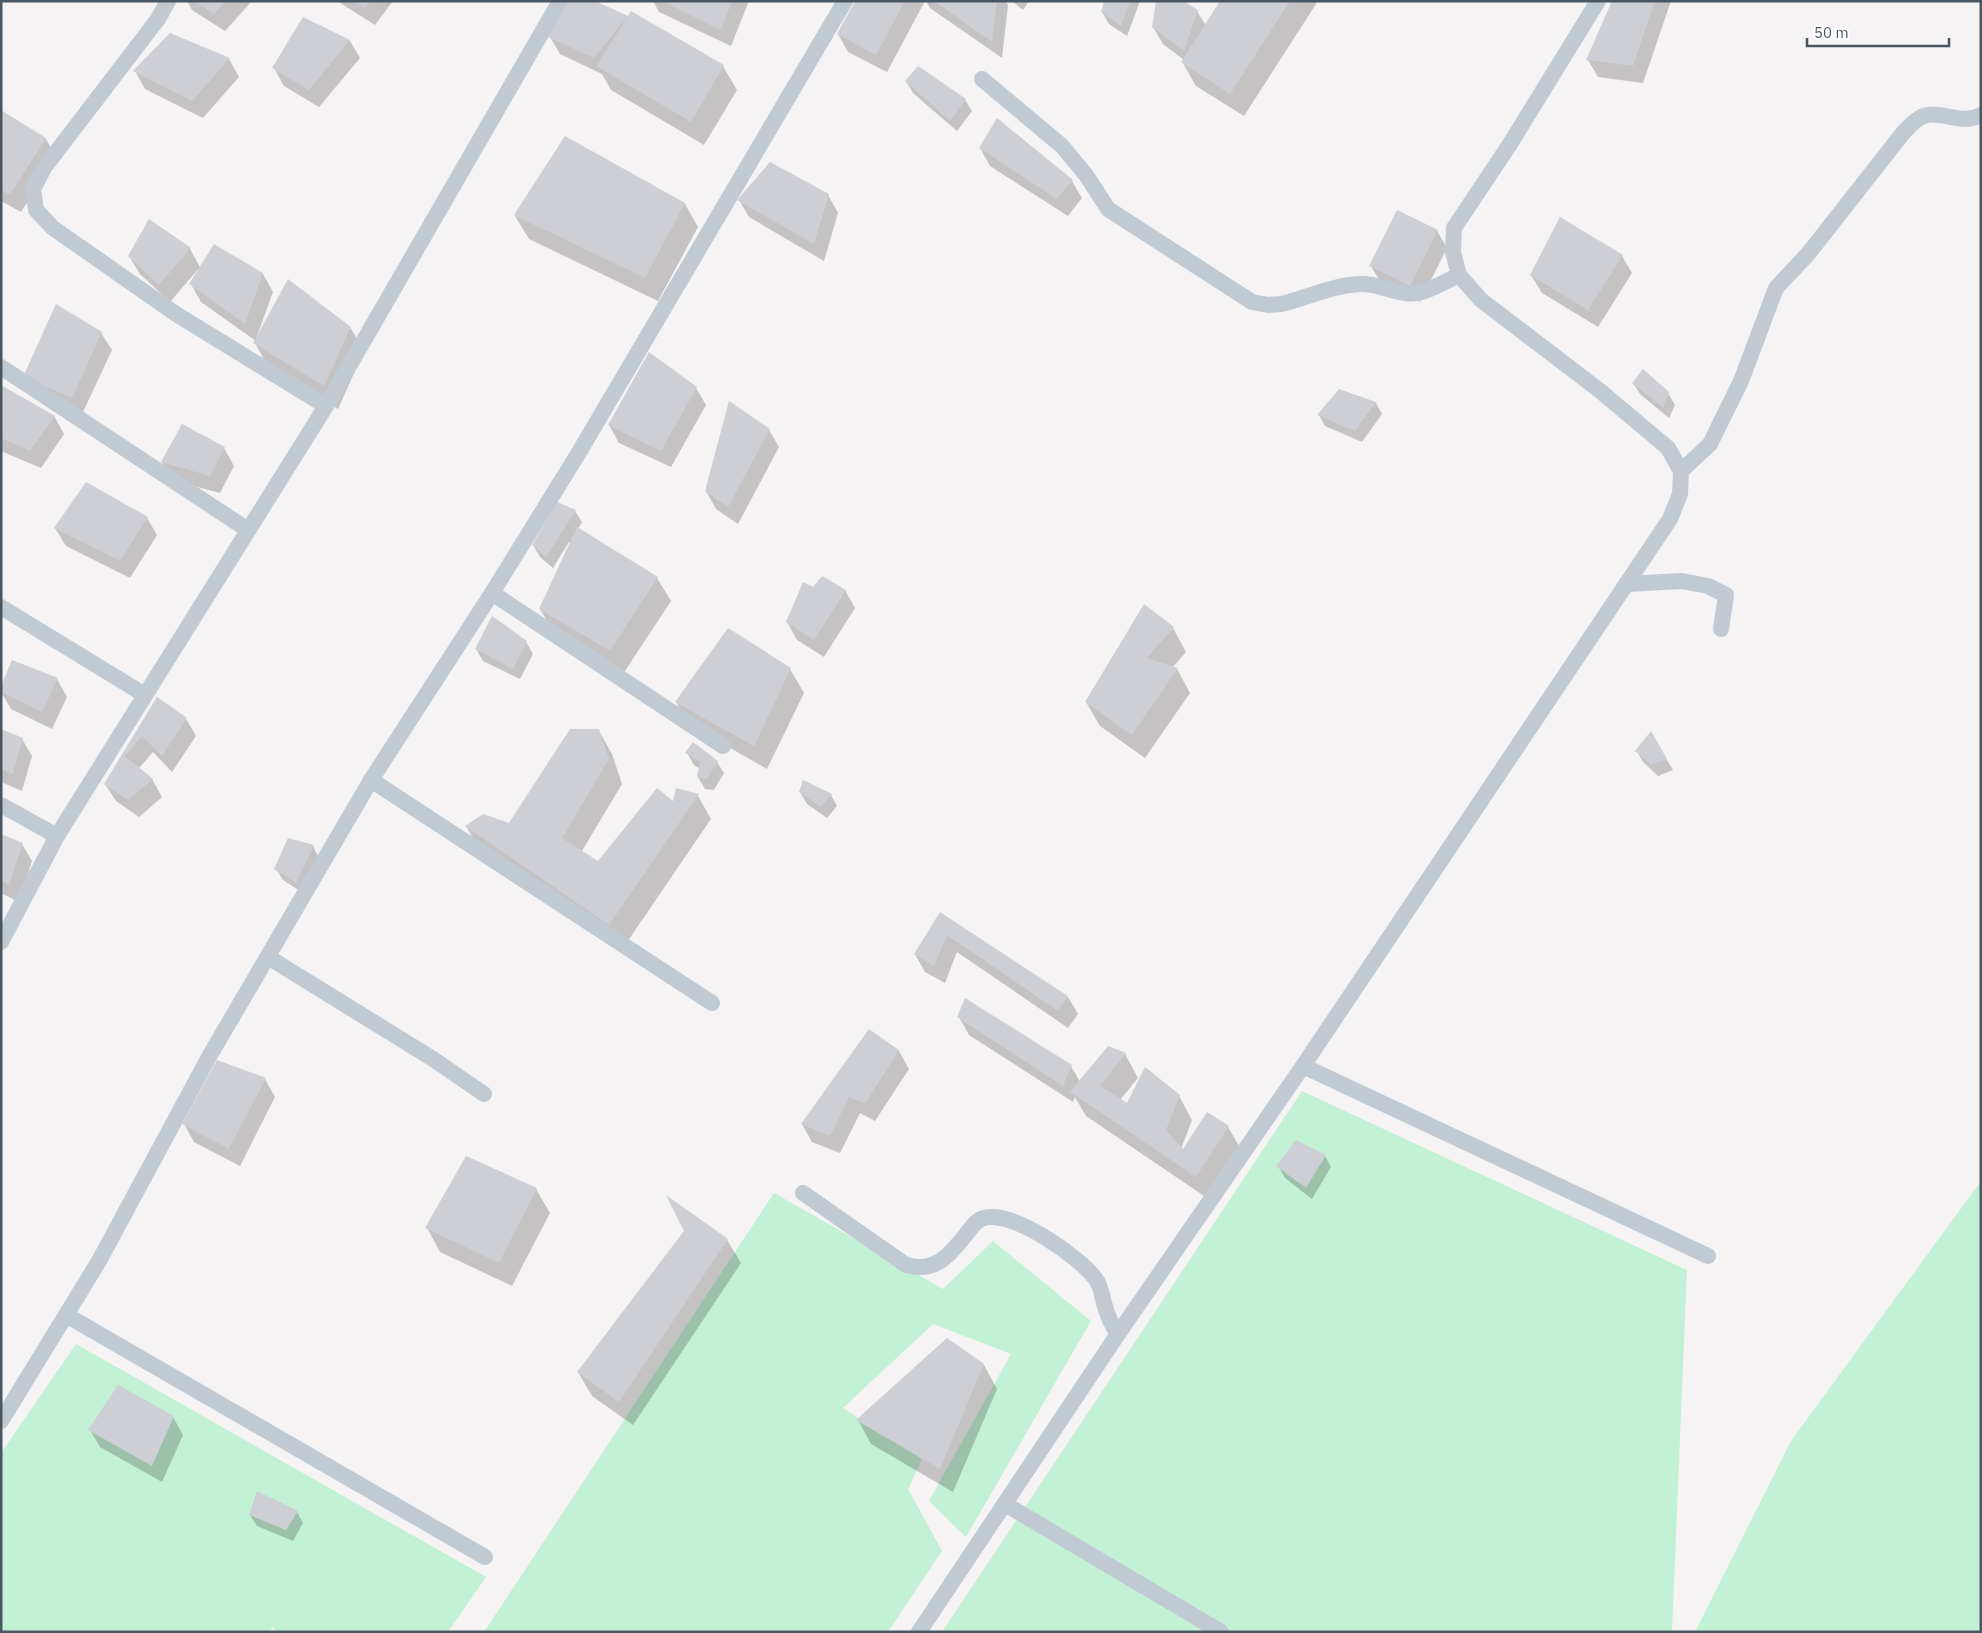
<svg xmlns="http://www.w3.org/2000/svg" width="1982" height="1633" font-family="'IBM Plex Sans',sans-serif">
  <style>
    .green { fill: #c3f1d5 }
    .shadow { fill: #0003 }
    .building { fill: #cdcfd5 }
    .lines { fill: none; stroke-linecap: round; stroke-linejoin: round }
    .minor { stroke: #c1cad2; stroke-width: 16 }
  </style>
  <rect width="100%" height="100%" fill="#f5f3f3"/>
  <g class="green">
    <polygon points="1302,1091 1687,1270 1672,1632 942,1632"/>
    <polygon points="1981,1181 1981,1632 1695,1632 1791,1441"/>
    <polygon points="774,1193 943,1289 993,1241 1091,1321 966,1537 929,1501 1011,1354 933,1324 843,1408 922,1459 908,1489 942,1551 888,1632 484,1632"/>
    <polygon points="76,1344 486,1577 448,1632 279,1632 272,1627 270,1632 1,1632 1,1453"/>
  </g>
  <g class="shadow">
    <polygon points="187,1 252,1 225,31 192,10"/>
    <polygon points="337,1 393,1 375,25"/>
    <polygon points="653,1 749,1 731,46 659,12"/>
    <polygon points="857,1 925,1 887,72 848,52 838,34"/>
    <polygon points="926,1 1005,1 1008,5 1002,58 930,8"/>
    <polygon points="1012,1 1029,1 1023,10"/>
    <polygon points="1105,1 1140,1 1127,36 1109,24 1102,12"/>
    <polygon points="1222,1 1318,1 1244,116 1196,86 1183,63 1184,60 1163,44 1153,27 1197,11 1206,26"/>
    <polygon points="1613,1 1671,1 1643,83 1598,77 1588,60"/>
    <polygon points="627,17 723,66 737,90 704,145 611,90 602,74 560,54 550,37"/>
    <polygon points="303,19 350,41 360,58 319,107 284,86 274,68"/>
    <polygon points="171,34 229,59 239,77 203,118 145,89 135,71"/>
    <polygon points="906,81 965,100 972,111 957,131 913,93"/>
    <polygon points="1,111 46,139 56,157 21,212 1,201"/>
    <polygon points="980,148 1072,181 1082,198 1068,216 990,166"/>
    <polygon points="828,195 838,213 824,261 749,217 739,200"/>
    <polygon points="685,204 698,227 658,301 529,239 515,216"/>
    <polygon points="1437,231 1447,248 1420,302 1381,283 1371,266"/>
    <polygon points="190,249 200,267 170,302 140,274 129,256"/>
    <polygon points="1622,256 1632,273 1598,327 1542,293 1531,275"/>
    <polygon points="263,274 273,292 257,336 350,327 364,351 338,409 268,367 255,343 256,341 201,302 191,284"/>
    <polygon points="101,333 112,350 82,414 25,377"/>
    <polygon points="1633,383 1668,393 1675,405 1669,418 1640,394"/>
    <polygon points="1,387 54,416 64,434 41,468 1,451"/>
    <polygon points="696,388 706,405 671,467 619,443 609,425"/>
    <polygon points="1339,391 1376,403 1382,414 1362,442 1325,426 1319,415"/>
    <polygon points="183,426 224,448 234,466 220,493 172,480 162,462"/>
    <polygon points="769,430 779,447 738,524 716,509 706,491"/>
    <polygon points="558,504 575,511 582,522 578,529 657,578 671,601 623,674 554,633 540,609 571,543 569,542 553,568 540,557 533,545"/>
    <polygon points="147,518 157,535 130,578 66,546 55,528"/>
    <polygon points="845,590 855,608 824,657 797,640 787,622"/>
    <polygon points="1173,628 1186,652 1172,668 1177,669 1190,693 1145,758 1100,726 1086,702"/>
    <polygon points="526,642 533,654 520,679 483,661 476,649"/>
    <polygon points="790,669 804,693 767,769 690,725 676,702"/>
    <polygon points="57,679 67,697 52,729 11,709 1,692 1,689"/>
    <polygon points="157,699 186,719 196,736 172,772 153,752 139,768 152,779 162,797 139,817 116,801 105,784"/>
    <polygon points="1,730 22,739 32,756 22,791 1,782"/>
    <polygon points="599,731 612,754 622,784 582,851 598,862 674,803 698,796 711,819 623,948 480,850 466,826 509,825"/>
    <polygon points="1651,733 1673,770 1658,776 1643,762 1637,751"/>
    <polygon points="687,753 717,762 724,773 714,790 705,789 698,777 700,769 694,765"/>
    <polygon points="800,792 831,795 837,806 827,818 807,804"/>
    <polygon points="1,835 22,844 32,861 19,902 1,893"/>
    <polygon points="313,846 319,858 303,893 283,880 276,869"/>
    <polygon points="941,914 1068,997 1078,1014 1068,1028 957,952 945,983 925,972 915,954"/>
    <polygon points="959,1017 1071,1066 1080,1082 1125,1054 1138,1078 1120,1100 1127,1105 1179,1096 1192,1120 1181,1149 1183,1151 1228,1127 1242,1151 1210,1200 1086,1116 1075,1097 1073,1102 969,1035"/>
    <polygon points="869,1030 899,1051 909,1069 875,1121 860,1113 840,1153 812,1142 802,1124"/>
    <polygon points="265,1079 275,1097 240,1166 194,1142 184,1124"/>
    <polygon points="1325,1156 1331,1167 1312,1199 1285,1178 1278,1166"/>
    <polygon points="536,1189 550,1213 512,1286 440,1252 427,1228"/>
    <polygon points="669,1199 727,1240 741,1263 633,1425 592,1396 578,1372 686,1232"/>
    <polygon points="984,1365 997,1389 953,1492 871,1444 858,1420"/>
    <polygon points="173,1417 183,1435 162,1482 100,1447 90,1430"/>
    <polygon points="297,1512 303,1523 293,1541 257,1526 250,1515"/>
  </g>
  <g class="building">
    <polygon points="194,1 226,1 214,14"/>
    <polygon points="354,1 370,1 365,8"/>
    <polygon points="569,1 595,1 628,16 631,11 724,65 691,122 596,66 628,16 594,58 548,37"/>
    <polygon points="662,1 732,1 721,30"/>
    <polygon points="855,1 905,1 876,55 837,34"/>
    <polygon points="934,1 997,1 992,42"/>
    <polygon points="1104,1 1130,1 1121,26 1101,12"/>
    <polygon points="1156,1 1183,1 1198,10 1184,51 1152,27"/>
    <polygon points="1220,1 1290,1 1230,94 1181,62"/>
    <polygon points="1612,1 1655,1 1633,66 1586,60"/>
    <polygon points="303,17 350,40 309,90 272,68"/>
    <polygon points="170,33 230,58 192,101 133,71"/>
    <polygon points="918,66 966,99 950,121 905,81"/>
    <polygon points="1,110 46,138 10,195 1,190"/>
    <polygon points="997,118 1073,180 1057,199 979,148"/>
    <polygon points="565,136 685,203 645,278 514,215"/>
    <polygon points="770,162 829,194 814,244 737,200"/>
    <polygon points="1397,210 1438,230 1410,286 1369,266"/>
    <polygon points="1560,217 1623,255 1588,310 1530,275"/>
    <polygon points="149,219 191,248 159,285 128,256"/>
    <polygon points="214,244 263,273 245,324 189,284"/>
    <polygon points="288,279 351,327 324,386 253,343"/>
    <polygon points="56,304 102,332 72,398 23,377"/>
    <polygon points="649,352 697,387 661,451 608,425"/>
    <polygon points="1643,369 1669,392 1663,408 1632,383"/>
    <polygon points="1,385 55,416 30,451 1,438"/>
    <polygon points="1339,389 1376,402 1355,431 1317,415"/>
    <polygon points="729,401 770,429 728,507 705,491"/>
    <polygon points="182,424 225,447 210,476 161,462"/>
    <polygon points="86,482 148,517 120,561 54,528"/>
    <polygon points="557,502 576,510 546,557 532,545"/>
    <polygon points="577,527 658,577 610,651 539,609"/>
    <polygon points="822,576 846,590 814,640 786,622 803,582 813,587"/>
    <polygon points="1144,604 1174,627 1147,658 1178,668 1132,735 1085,702"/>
    <polygon points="492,616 527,641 513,669 475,649"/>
    <polygon points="728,628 791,668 754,746 675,702"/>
    <polygon points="12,660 58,678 42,712 1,692 1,686"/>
    <polygon points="157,697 187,718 162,756 142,736 125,756 153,779 128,800 104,784"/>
    <polygon points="1,729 23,738 13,774 1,769"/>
    <polygon points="570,729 599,729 609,759 562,838 598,861 657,788 673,801 676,788 699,794 609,925 465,826 483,814 509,823"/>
    <polygon points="1651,731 1667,759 1651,765 1635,751"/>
    <polygon points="693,742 718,761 707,779 697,777 700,762 685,753"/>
    <polygon points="803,780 832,794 821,807 799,792"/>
    <polygon points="1,834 23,843 9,885 1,881"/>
    <polygon points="288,838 314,845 296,883 274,869"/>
    <polygon points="940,912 1068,996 1058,1011 947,935 934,966 914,954"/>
    <polygon points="965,998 1072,1065 1063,1086 957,1017"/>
    <polygon points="869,1029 899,1050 865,1104 849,1097 830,1136 801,1124"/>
    <polygon points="1108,1046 1126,1053 1100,1086 1127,1103 1145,1067 1180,1095 1166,1130 1183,1149 1207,1112 1229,1126 1196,1177 1070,1092"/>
    <polygon points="217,1060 266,1078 229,1149 182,1124"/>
    <polygon points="1296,1140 1326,1155 1306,1188 1276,1166"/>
    <polygon points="466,1156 537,1188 499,1263 425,1228"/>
    <polygon points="666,1195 728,1239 619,1402 577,1372 684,1231"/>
    <polygon points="947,1338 984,1364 940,1469 856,1420"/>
    <polygon points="118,1385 174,1416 152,1466 88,1430"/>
    <polygon points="257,1491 298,1511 286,1530 249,1515"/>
  </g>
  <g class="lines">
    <g class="minor">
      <polyline points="168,1 158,19 44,168 33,189 36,210 53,228 176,314 326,406"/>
      <path d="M982,79L1062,146L1086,175L1108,209L1252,302L1268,305L1281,304C1307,298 1333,285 1360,284C1377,283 1389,291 1405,293C1424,296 1443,282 1459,275"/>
      <polyline points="1,367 248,530"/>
      <path d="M1681,471L1710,444L1741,381L1776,288L1808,254L1903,133C1908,128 1913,122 1918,119C1937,106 1959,127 1981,115"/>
      <polyline points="1626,584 1682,581 1708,586 1726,595 1721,629"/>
      <polyline points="492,593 723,746"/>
      <polyline points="1,607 145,695"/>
      <polyline points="371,780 712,1003"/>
      <polyline points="1,805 57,836"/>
      <polyline points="1,942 57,836 326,406 560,1"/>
      <polyline points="268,957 433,1059 484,1094"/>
      <polyline points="1303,1066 1708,1256"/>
      <path d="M803,1193L906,1265C937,1274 951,1253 968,1232C971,1228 976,1221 981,1219C1009,1206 1083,1259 1097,1281C1101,1287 1102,1296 1104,1303C1107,1315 1111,1324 1118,1334"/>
      <polyline points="66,1315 485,1557"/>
      <polyline points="1,1421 99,1261 210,1055 371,780 492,593 578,454 845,1"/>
      <polyline points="1005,1504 1221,1632"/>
      <polyline points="919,1632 1118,1334 1303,1066 1670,519 1680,494 1681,471 1668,448 1599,390 1481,300 1459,275 1453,252 1454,228 1510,144 1598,1"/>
    </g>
  </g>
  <rect width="1982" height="1633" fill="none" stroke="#4a5661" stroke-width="5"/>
  <path d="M1807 38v8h142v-8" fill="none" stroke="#4a5661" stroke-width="2.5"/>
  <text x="1814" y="38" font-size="15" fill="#4a5661" stroke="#ffffff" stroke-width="4" paint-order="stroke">50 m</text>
</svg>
